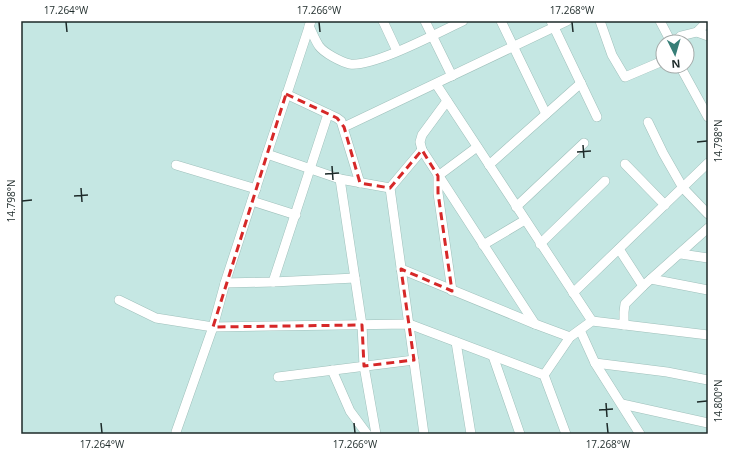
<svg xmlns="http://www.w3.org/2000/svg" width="729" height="455" font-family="'Open Sans',sans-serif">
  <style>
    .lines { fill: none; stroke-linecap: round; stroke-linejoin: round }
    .minor-casing { stroke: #9fc0bb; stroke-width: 10 }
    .minor { stroke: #fff; stroke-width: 9 }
    .marked { fill: none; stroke: #d62828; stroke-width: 3; stroke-dasharray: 8 5; stroke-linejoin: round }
    .ticks { fill: none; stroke: #1d2a29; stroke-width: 1.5 }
    .neatline { fill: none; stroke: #1d2a29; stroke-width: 1.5 }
    .ticks-label { font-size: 10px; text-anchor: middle; fill: #1d2a29 }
  </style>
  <rect width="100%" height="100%" fill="#c5e7e3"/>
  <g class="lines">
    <g class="minor-casing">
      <g id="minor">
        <polyline points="383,21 397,51"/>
        <polyline points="425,21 452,76"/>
        <polyline points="501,21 546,114"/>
        <polyline points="551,21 597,117"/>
        <polyline points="600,21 612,55 625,77 658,63 663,59"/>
        <polyline points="660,21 671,42"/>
        <path d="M309,26C312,32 315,40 319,46C324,53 341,62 350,64C374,67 439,32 463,21"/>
        <polyline points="697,32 708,21"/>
        <polyline points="674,42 681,36 697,32 708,36"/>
        <polyline points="680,66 708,117"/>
        <polyline points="436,84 592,321"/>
        <polyline points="286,94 337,118 341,121 360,183"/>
        <polyline points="447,101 422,135 420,142 422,150 535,324"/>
        <polyline points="648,122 663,153 683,188 708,214"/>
        <polyline points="344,127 567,21"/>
        <polyline points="422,150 390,188 424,434"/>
        <polyline points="267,154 340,179 390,188"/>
        <polyline points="625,164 665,205"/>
        <polyline points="176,165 256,189"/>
        <polyline points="489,165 581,83"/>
        <polyline points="340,179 362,325 364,366 376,434"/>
        <polyline points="252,201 296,215"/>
        <polyline points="516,207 584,143"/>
        <polyline points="540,244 605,181"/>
        <polyline points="483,245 525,220"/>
        <polyline points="619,249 643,286"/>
        <polyline points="681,254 708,258"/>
        <polyline points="401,269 535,324 570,337"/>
        <polyline points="651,279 708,290"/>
        <polyline points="273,282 355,278"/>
        <polyline points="225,283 273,282 328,114"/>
        <polyline points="452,291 438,193 438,176 477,147"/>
        <polyline points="573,293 708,163"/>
        <polyline points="119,300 156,318 213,327 409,324 544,375 566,434"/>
        <polyline points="624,325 624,312 625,304 643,286 708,228"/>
        <polyline points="580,330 595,363 640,434"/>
        <polyline points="456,342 471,434"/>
        <polyline points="493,356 520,434"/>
        <polyline points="595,363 667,372 708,380"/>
        <polyline points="332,370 350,411 367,434"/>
        <polyline points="544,375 570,337 592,321 708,335"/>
        <polyline points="278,377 414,360"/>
        <polyline points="622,404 708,423"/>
        <polyline points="176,432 213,327 225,283 267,154 311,21"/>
      </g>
    </g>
    <use href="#minor" class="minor"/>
  </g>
  <path class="marked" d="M286,94L337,118L344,127L360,183L390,188L422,150L438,176V193L452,291L401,269L414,360L364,366L362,325L213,327Z"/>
  <path class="ticks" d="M66,22L67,32M319,22L320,32M572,22L573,32M697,142L707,141M583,145L584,158M577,152L591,151M332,166L333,180M325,174L339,173M81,188L82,202M74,196L88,195M22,201L32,200M697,402L707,401M606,403L607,417M599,410L613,409M101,423L102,433M354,423L355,433M607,423L608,433"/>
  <rect width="729" height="455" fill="none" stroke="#ffffff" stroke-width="44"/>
  <g transform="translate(675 54) rotate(175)"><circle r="19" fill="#ffffff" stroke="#a5aaa9"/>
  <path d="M0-3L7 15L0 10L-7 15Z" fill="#377e77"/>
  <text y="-6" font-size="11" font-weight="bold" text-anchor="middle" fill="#1d2a29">N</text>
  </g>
  <rect x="22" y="22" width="685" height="411" class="neatline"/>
  <g class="ticks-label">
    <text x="66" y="14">17.264°W</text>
    <text x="319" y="14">17.266°W</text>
    <text x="572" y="14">17.268°W</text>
    <text transform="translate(718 141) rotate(-90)" y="4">14.798°N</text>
    <text transform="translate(11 201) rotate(-90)" y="4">14.798°N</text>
    <text transform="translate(718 401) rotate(-90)" y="4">14.800°N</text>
    <text x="102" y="448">17.264°W</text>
    <text x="355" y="448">17.266°W</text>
    <text x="608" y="448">17.268°W</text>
  </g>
</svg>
